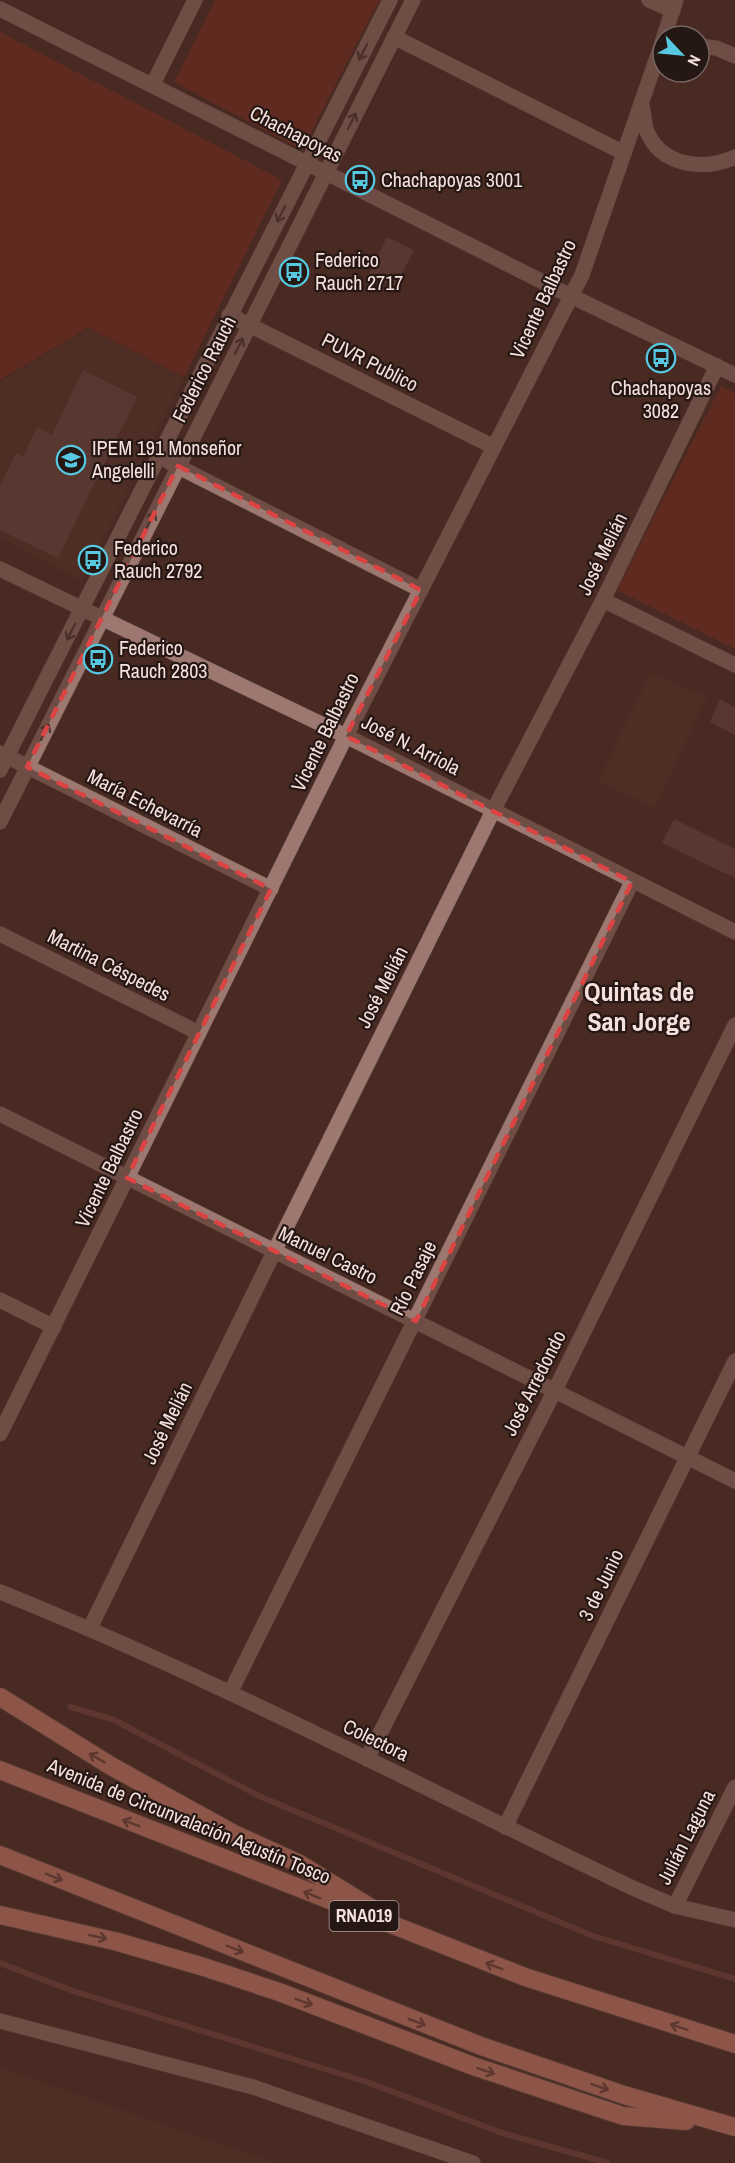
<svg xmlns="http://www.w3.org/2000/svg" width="735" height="2163" font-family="'Archivo Narrow',sans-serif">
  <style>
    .built { fill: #553128 }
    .green { fill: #7b2b1b }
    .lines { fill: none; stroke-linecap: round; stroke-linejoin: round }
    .stream { stroke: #754542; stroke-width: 6 }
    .building { fill: #694841 }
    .minor-casing { stroke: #614842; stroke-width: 16 }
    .motorway-casing { stroke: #614842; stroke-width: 20 }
    .minor { stroke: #9c7870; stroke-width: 15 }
    .motorway { stroke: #dd8976; stroke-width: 18 }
    .oneway { stroke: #4f3934 }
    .oneway2 { stroke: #784a40 }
    .marked { fill: none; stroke: #db4443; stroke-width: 4.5; stroke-dasharray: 12 8; stroke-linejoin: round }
    .labels { text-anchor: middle; stroke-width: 4.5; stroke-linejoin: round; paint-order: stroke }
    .shield { fill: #251714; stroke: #b7a4a0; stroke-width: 1.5 }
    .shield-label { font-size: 18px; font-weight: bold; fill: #f5e0dc }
    .street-label { font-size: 20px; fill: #f5e0dc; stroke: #251714 }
    .poi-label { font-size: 20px; fill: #f5e0dc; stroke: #251714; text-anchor: start }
    .district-label { font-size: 26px; font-weight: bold; fill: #f5e0dc; stroke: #251714 }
  </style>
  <rect width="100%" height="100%" fill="#482a23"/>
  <g class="built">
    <polygon points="88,329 184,378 82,581 0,538 0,382"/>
    <polygon points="650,673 707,696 655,808 598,781"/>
    <polygon points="0,2068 276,2163 0,2163"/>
  </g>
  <g class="green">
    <polygon points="215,0 379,0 302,150 174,82"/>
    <polygon points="0,32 282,180 184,377 88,328 0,380"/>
    <polygon points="721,386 735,393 735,649 617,590"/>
  </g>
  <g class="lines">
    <g class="stream">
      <polyline points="70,1707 112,1719 259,1796 593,1936 735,1979"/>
      <polyline points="0,1963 73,1991 367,2082 499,2132 608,2163"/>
    </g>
  </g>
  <g class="building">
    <polygon points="387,237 414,250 395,287 369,274"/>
    <polygon points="83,370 137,397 58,558 0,530 0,486 16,453 23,457 37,427 52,435"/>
    <polygon points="720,699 735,707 735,735 710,722"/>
    <polygon points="674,819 735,849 735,878 662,843"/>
  </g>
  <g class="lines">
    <g class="minor-casing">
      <g id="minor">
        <polyline points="649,0 673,11"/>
        <polyline points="0,9 571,296 735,375"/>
        <polyline points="664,36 676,0"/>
        <polyline points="394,37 624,153"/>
        <polyline points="699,46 716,48 735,56"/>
        <polyline points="153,84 195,0"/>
        <path d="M642,106C644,113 644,122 646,129C660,167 704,171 735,157"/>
        <polyline points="229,315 492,446"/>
        <polyline points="169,462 421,590"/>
        <polyline points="0,569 346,736 735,932"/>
        <polyline points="603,600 735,665"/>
        <polyline points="0,753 271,889"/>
        <polyline points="0,770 390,0"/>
        <polyline points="0,822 413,0"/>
        <polyline points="0,934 199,1033"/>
        <polyline points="0,1114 735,1481"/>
        <polyline points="0,1300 54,1327"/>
        <polyline points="0,1434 346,736 582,275 663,40"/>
        <path d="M0,1592C217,1679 424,1789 635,1889L675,1906L735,1920"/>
        <polyline points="90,1628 274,1252 493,811 603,600 717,366"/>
        <polyline points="230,1693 632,882"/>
        <polyline points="367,1759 555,1390 735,1025"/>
        <polyline points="505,1827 735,1361"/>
        <polyline points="675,1906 735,1787"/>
        <polyline points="0,2021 253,2087 473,2163"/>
      </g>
    </g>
    <g class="motorway-casing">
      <g id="motorway">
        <polyline points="0,1697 111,1766 234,1834 298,1863 376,1911"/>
        <polyline points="0,1770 525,1977 735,2044"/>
        <polyline points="0,1855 481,2046 624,2095 735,2127"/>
        <polyline points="0,1915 118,1942 204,1967 279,1992 473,2066 623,2116 686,2121"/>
      </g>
    </g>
    <use href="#minor" class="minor"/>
    <use href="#motorway" class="motorway"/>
  </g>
  <defs><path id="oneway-shaft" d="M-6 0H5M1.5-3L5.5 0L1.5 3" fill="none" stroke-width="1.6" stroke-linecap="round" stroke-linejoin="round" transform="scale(1.5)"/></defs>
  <g class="oneway">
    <use href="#oneway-shaft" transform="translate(363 52) rotate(117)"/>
    <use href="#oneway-shaft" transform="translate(352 121) rotate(-63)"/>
    <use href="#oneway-shaft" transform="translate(281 214) rotate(117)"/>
    <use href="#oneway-shaft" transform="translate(239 346) rotate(-63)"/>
    <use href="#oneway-shaft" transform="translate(151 520) rotate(-63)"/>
    <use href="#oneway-shaft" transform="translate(71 632) rotate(117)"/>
    <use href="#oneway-shaft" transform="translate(45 732) rotate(-63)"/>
  </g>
  <g class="oneway2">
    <use href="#oneway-shaft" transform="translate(97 1758) rotate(-150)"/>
    <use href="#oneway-shaft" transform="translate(131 1823) rotate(-159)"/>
    <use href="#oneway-shaft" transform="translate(54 1877) rotate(22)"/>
    <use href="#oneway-shaft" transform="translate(312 1895) rotate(-158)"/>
    <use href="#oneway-shaft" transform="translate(98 1937) rotate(13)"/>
    <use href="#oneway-shaft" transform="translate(235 1949) rotate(22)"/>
    <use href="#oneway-shaft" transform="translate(494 1966) rotate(-159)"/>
    <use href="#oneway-shaft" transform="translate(304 2002) rotate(21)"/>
    <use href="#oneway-shaft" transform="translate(417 2022) rotate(21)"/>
    <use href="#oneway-shaft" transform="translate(679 2027) rotate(-162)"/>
    <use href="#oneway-shaft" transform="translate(486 2071) rotate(19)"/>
    <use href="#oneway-shaft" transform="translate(600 2087) rotate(19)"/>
  </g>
  <path d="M0 0H735V2163H0ZM178,466L421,590L346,736L632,882L416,1321L127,1178L271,889L27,767Z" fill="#482a23" fill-opacity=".55" fill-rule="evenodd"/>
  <path class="marked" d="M178,466L421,590L346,736L632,882L416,1321L127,1178L271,889L27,767Z"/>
  <defs>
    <g id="bus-ring" transform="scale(1.5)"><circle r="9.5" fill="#251714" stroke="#56c9e1" stroke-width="1.5"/><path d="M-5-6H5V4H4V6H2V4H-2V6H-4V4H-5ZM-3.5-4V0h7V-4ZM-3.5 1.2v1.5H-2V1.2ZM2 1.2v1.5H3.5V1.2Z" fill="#56c9e1"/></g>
    <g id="school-ring" transform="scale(1.5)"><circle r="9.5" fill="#251714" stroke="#56c9e1" stroke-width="1.5"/><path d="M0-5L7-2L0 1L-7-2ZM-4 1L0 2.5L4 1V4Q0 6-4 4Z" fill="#56c9e1"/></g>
  </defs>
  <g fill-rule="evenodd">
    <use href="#bus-ring" x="360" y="180"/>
    <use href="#bus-ring" x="294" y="272"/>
    <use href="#bus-ring" x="661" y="358"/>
    <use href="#school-ring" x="71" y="460"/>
    <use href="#bus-ring" x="93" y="560"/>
    <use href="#bus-ring" x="98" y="659"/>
  </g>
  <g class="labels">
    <rect class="shield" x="329.5" y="1901" width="69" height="30" rx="4.5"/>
    <g class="shield-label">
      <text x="364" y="1922">RNA019</text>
    </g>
    <g class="street-label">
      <text transform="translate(296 134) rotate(27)" y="7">Chachapoyas</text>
      <text transform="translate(543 299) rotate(-65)" y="7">Vicente Balbastro</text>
      <text transform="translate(370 362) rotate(27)" y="7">PUVR Publico</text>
      <text transform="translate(204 369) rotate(-63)" y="7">Federico Rauch</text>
      <text transform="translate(602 554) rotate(-64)" y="7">José Melián</text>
      <text transform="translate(325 732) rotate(-64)" y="7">Vicente Balbastro</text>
      <text transform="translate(411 745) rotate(27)" y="7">José N. Arriola</text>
      <text transform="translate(145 803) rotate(27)" y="7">María Echevarría</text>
      <text transform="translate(109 965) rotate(27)" y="7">Martina Céspedes</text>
      <text transform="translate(382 987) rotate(-63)" y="7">José Melián</text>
      <text transform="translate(109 1168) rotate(-64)" y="7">Vicente Balbastro</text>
      <text transform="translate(328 1255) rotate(26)" y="7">Manuel Castro</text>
      <text transform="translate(413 1278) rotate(-64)" y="7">Río Pasaje</text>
      <text transform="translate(534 1383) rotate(-63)" y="7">José Arredondo</text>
      <text transform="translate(167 1423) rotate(-64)" y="7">José Melián</text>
      <text transform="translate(601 1585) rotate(-64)" y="7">3 de Junio</text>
      <text transform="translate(376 1740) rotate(26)" y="7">Colectora</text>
      <text transform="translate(189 1821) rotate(22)" y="7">Avenida de Circunvalación Agustín Tosco</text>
      <text transform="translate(686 1837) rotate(-63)" y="7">Julián Laguna</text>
    </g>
    <g class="poi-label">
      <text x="381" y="187">Chachapoyas 3001</text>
      <text x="315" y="267">Federico<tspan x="315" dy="23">Rauch 2717</tspan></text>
      <text x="661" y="395" text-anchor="middle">Chachapoyas<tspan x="661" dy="23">3082</tspan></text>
      <text x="92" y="455">IPEM 191 Monseñor<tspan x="92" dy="23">Angelelli</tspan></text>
      <text x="114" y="555">Federico<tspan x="114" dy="23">Rauch 2792</tspan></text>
      <text x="119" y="655">Federico<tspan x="119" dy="23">Rauch 2803</tspan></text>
    </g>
    <g class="district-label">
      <text x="639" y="1001">Quintas de<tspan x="639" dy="30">San Jorge</tspan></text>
    </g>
  </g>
  <g transform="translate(681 54) rotate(116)"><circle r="28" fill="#251714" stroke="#786764" stroke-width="1.5"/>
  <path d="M0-4.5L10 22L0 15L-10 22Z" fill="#56c9e1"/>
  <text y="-9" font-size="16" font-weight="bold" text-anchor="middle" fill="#f5e0dc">N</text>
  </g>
</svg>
